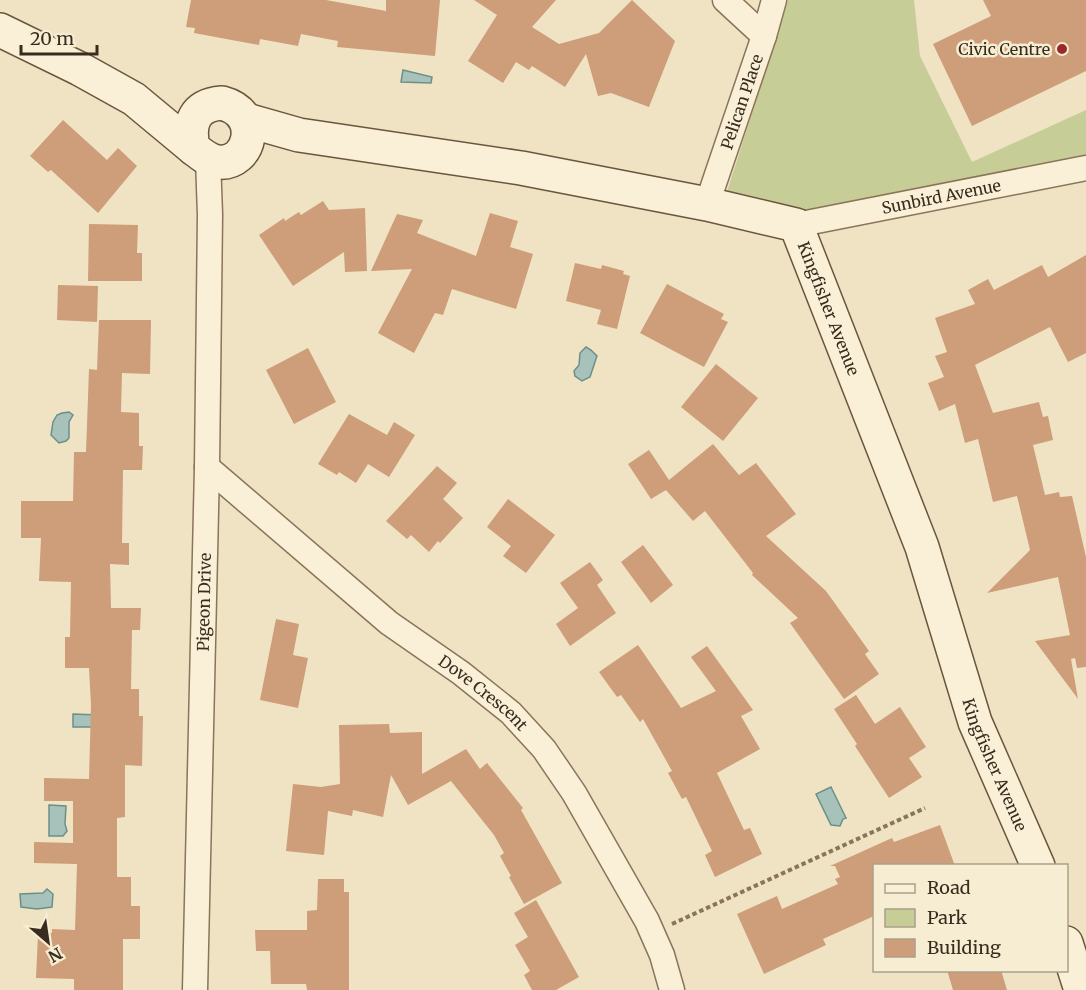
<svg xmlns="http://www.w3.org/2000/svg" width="1086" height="990" font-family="Merriweather,serif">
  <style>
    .green { fill: #c6cd97 }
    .water { fill: #a6c2ba; stroke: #6c9088; stroke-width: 1.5 }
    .building { fill: #ce9d79 }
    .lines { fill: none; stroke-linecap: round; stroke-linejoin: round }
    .street-casing { stroke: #8a745a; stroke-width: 27 }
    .secondary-casing { stroke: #6c553d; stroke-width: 36 }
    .path { stroke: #8a745a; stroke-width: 4; stroke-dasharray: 4.5 3; stroke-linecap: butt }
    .street { stroke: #f9f0d7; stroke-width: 24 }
    .secondary { stroke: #f9f0d7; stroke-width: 33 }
    .poi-dot { fill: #9a2a29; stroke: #f6edd3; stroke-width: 2 }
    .labels { text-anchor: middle; stroke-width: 5; stroke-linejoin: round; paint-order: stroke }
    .poi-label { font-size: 16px; fill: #392c1e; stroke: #f6edd3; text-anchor: end }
    .street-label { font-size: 16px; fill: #392c1e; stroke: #f6edd3 }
  </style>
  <rect width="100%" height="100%" fill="#efe3c4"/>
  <polygon class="green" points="788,0 914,0 920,56 972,162 1086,110 1086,155 811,223 724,201"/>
  <g class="water">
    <polygon points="403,70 432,77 431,83 401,82"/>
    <polygon points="586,347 591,350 597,356 590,377 582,381 575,376 574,371 579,365 580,353"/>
    <polygon points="62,413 69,412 73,415 69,422 69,438 66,441 59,443 51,435 53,422 57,415"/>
    <polygon points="73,714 99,715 100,727 73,727"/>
    <polygon points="831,787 846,818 843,819 840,826 831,825 816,794"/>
    <polygon points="49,805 66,806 65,824 67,831 63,836 49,836"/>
    <polygon points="47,889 53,894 52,907 37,909 21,907 20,894 43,893"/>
  </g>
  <g class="building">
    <polygon points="191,0 326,0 386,11 386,0 440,0 435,56 337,47 338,41 301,34 298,46 260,39 259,45 194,33 195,28 186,27"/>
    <polygon points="474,0 556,0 532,27 559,44 599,33 632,0 675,41 649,107 611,93 598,96 586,54 565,87 532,66 529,70 516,62 503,83 468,61 497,15"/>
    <polygon points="983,0 1086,0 1086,71 972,126 933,44 991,16"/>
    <polygon points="63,120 107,160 118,148 137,166 98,213 51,170 48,172 30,156"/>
    <polygon points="323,201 329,210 365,208 367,271 345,272 344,252 293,286 259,235 284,218 285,221 299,212 301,215"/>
    <polygon points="490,213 518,221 510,247 533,254 516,309 452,289 443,315 435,313 414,353 378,333 412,269 371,271 397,214 423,220 417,233 476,256"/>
    <polygon points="89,224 138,225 137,253 142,253 142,281 88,281"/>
    <polygon points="1086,255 1086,353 1068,362 1050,327 975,365 993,413 1039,402 1043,417 1048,416 1053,440 1033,445 1045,495 1059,492 1060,497 1072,496 1086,557 1086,667 1077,668 1075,658 1071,659 1078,699 1035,641 1070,635 1058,577 987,593 1030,550 1017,496 993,502 978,439 965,443 955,404 939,411 928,383 944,377 935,356 947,352 935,318 975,304 968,290 988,279 994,290 1042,265 1048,277"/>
    <polygon points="575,263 601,269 602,265 624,271 623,274 630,276 617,329 597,324 601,310 566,301"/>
    <polygon points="667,284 724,314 721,319 728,322 704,367 640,333"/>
    <polygon points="58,285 98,286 97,322 57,320"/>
    <polygon points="99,320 151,320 150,374 122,373 121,412 139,413 139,446 143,446 142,470 123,470 122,543 129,543 129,565 110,564 111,608 141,608 140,630 132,630 131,689 139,689 139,716 143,716 142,766 125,765 125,817 117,818 117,877 131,877 131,906 140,906 140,939 123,939 123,990 74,990 74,979 36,978 38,934 52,933 52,929 75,930 77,864 34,863 34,842 73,843 73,801 44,801 44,778 89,779 91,705 89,668 65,668 65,637 70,637 71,582 39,581 41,538 21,538 21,501 73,501 74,452 86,452 89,369 97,370"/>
    <polygon points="308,348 336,402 294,424 266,370"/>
    <polygon points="716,364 758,398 723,441 681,407"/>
    <polygon points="349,414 387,435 394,422 415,435 389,477 368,464 356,483 339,472 337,475 318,464"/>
    <polygon points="713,444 739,475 756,463 796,514 766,536 826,591 869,651 865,654 879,674 844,699 790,623 798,618 752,575 753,573 705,511 693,521 666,490 651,499 628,464 649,450 669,480"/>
    <polygon points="437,466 457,483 443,499 463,518 440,543 438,541 429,552 411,535 407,539 386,521"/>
    <polygon points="508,499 555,535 526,573 503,556 511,546 487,527"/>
    <polygon points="643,545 673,585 651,603 621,562"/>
    <polygon points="590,562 603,580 597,585 616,613 570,646 556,624 578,608 560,583"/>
    <polygon points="276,619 299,624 293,655 308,658 298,708 260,700"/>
    <polygon points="638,645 681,708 716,691 691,657 707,646 753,710 741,716 760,749 717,773 744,830 750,828 762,854 715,877 705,855 712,851 686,797 682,799 668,773 672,771 643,719 640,722 621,695 617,697 599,672"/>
    <polygon points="856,695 875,724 900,707 926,747 909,758 922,777 889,798 855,746 857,744 834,709"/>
    <polygon points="389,724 390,733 422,732 422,774 466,749 480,769 487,763 523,808 521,810 562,883 524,904 509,877 511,876 500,856 504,853 494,835 451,781 408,805 391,775 383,817 353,810 352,816 328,811 324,855 286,851 293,784 321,787 340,784 339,725"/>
    <polygon points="940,825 955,866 874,866 874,916 823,939 826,945 764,974 737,914 777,896 782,909 838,884 835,879 840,877 835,866 830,866 892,838 894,842"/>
    <polygon points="318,879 344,879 344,892 349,892 349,990 307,990 306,984 271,984 270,951 256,951 255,930 307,930 307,911 317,910"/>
    <polygon points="536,900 579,977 556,990 532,990 524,975 530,971 515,945 528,937 514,913"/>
    <polygon points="947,970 1001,970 1007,990 953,990"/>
  </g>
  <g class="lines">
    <g class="street-casing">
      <g id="street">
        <polyline points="725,0 764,36"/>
        <path id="s1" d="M707,204L764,36L774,0"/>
        <path id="s2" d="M796,225L1086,168"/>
        <path id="s3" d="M207,467L389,623L461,673L511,713L544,749L574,793L647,921L662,955L672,990"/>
        <path id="s4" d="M195,990L207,467L210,215L208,159"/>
      </g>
    </g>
    <g class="secondary-casing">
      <g id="secondary">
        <polyline points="0,30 80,69 134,99 193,148"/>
        <path d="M222,103C264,114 250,166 218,162C208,161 200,153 193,148C188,123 194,105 222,103Z"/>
        <path id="s5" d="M246,120L299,135L521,168L707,204L796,225L922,547L975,722L1038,866"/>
        <polyline points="1066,943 1081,990"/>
      </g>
    </g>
    <polyline class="path" points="672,924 925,808"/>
    <use href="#street" class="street"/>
    <use href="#secondary" class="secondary"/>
  </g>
  <circle class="poi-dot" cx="1062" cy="49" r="6"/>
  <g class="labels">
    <g class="poi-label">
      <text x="1050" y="55">Civic Centre</text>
    </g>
    <g class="street-label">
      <text dy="6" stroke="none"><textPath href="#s1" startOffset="108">Pelican Place</textPath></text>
      <text dy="6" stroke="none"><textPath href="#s2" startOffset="148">Sunbird Avenue</textPath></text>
      <text dy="6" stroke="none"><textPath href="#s5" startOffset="650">Kingfisher Avenue</textPath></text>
      <text dy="6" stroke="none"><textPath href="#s4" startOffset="388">Pigeon Drive</textPath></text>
      <text dy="6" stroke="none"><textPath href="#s3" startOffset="357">Dove Crescent</textPath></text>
      <text dy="6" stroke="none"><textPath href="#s5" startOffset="1136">Kingfisher Avenue</textPath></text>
    </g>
  </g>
  <rect x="873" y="864" width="195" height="108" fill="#f6edd3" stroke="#aaa08b" stroke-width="1.5"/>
  <rect x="885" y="884" width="30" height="9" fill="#f9f0d7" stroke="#aaa08b" stroke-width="1.5"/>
  <text x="927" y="894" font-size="18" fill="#392c1e">Road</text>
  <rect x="885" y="909" width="30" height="18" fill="#c6cd97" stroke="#aaa08b" stroke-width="1.5"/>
  <text x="927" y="924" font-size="18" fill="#392c1e">Park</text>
  <rect x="885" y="939" width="30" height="18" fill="#ce9d79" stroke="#aaa08b" stroke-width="1.5"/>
  <text x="927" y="954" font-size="18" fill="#392c1e">Building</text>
  <g transform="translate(48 942) rotate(151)" stroke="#f6edd3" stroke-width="4.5" paint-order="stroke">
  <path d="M0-4.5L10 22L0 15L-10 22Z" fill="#392c1e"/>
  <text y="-9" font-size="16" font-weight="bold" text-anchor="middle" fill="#392c1e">N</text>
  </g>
  <path d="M21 45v9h76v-9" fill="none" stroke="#392c1e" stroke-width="3"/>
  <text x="30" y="45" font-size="18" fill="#392c1e" stroke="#f6edd3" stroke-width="4.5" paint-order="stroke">20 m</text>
</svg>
